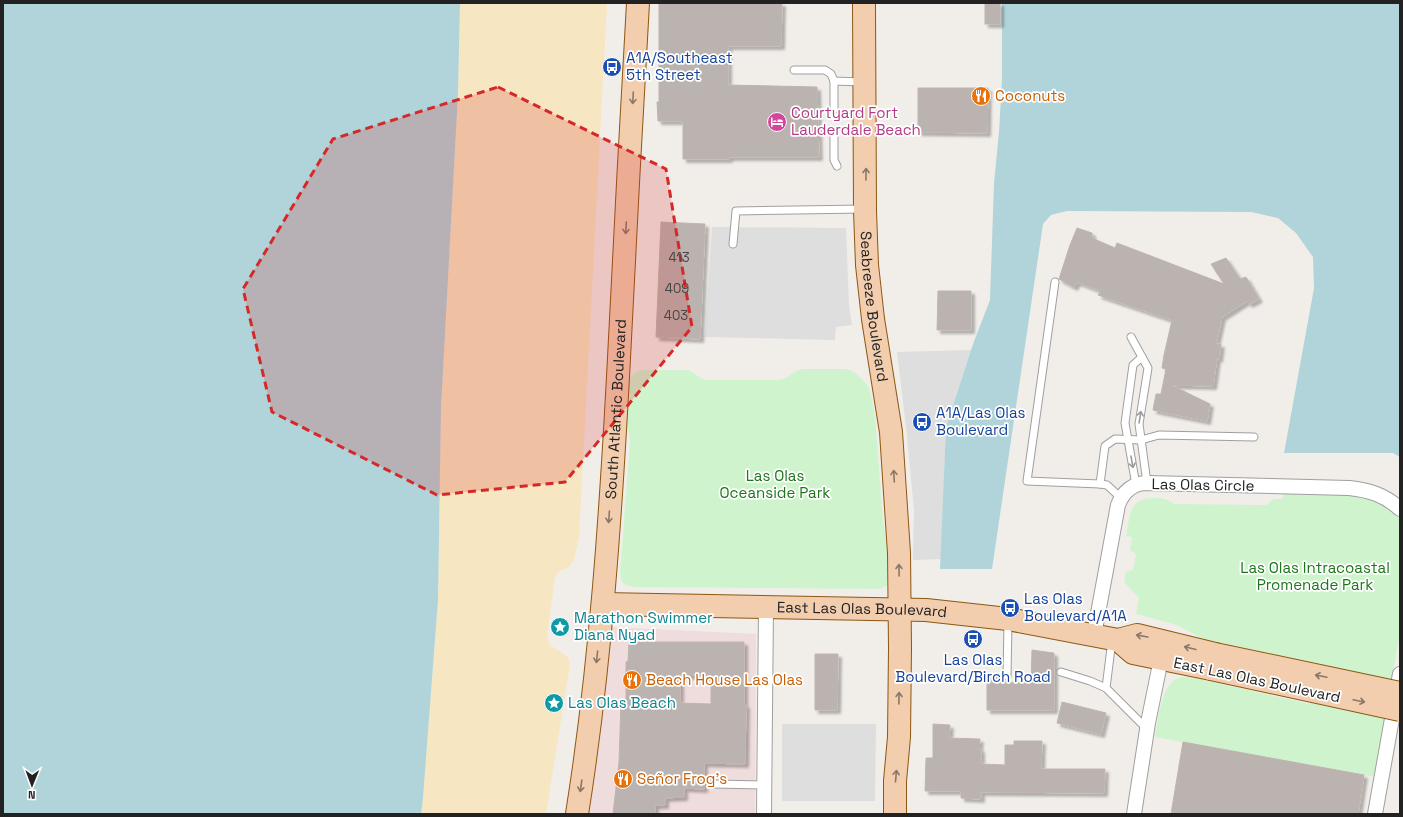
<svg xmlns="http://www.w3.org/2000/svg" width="1403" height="817" font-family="'Space Grotesk',sans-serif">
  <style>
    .commercial { fill: #efdcdd }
    .sand { fill: #f7e6c2 }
    .park { fill: #cff4cd }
    .parking { fill: #dedede }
    .water { fill: #b0d4d9 }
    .building { fill: #bab3b0; stroke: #c1b4ae; fill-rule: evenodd; filter: url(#shadow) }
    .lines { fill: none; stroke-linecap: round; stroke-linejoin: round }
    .service-casing { stroke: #9f9f9f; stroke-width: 9 }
    .minor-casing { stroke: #9f9f9f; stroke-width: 16 }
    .primary-casing { stroke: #8d5712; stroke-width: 24 }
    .service { stroke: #fff; stroke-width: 7 }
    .minor { stroke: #fff; stroke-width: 14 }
    .primary { stroke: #f2cdae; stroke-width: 22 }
    .primary-bridge-casing { stroke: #8d5712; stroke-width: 24; stroke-linecap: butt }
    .primary-bridge { stroke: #f2cdae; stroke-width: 22 }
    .oneway { stroke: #8a7868 }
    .oneway2 { stroke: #9c9c9c }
    .marked { fill: #d62828; fill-opacity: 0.2; stroke: #d62828; stroke-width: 3; stroke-dasharray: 8 5; stroke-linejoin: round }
    .labels { text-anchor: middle; stroke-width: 3.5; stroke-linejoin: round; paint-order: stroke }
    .number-label { font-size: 13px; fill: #484646 }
    .transit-label { font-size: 15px; fill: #164399; stroke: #fff; text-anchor: start }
    .food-label { font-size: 15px; fill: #c56008; stroke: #fff; text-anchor: start }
    .hotel-label { font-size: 15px; fill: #b23c85; stroke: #fff; text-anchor: start }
    .street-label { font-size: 15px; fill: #222; stroke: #fff }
    .park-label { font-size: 15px; fill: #1c761a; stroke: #fff }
    .culture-label { font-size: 15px; fill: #0d838f; stroke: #fff; text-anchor: start }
  </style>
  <defs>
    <filter id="shadow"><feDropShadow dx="3.5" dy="3.5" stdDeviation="1" flood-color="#0004"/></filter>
  </defs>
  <rect width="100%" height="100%" fill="#f1eeea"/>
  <polygon class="commercial" points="610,627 756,634 755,814 585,814"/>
  <polygon class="sand" points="460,3 607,3 579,537 574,560 568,568 559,571 555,578 547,636 550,645 568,657 570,665 546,814 421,814 423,798 438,600 441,407 458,94"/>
  <g class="park">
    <path d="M802,369H846L854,372L862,379L868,386L871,394L875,417L883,520L889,561V585L880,589L635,587C624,586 621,584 620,573L630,441L625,411L629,378L636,372L642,370H688L705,380H780C788,378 792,372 802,369Z"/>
    <path d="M1283,493C1319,494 1377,485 1400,519V632L1375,777L1155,737C1158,721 1161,687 1176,679C1182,676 1188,677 1195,678L1310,704L1319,664L1208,640L1199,637L1177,625L1136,614L1139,598L1124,582L1126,572L1133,570L1136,554L1130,550L1132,537L1126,536C1130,518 1128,499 1151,498C1162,498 1165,498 1175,504L1266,505L1274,499H1283Z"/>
  </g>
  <g class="parking">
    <polygon points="712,227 846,228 849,305 852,325 836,327 835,340 705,337"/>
    <polygon points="971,350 946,427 941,559 913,560 914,510 906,427 897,352"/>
    <polygon points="782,724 876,724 875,801 782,801"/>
  </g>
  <g class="water">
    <polygon points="3,3 460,3 458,94 441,407 438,600 423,798 421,814 3,814"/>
    <polygon points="1002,3 1400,3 1400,457 1393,453 1284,453 1314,288 1313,257 1296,233 1278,218 1251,212 1067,211 1051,215 1043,224 992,569 940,569 946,427 973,344 990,300 994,183 999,132 1002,79"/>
  </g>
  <g class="building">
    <polygon points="659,3 782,3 781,46 728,46 728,85 817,87 819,157 729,157 729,159 683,159 683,121 658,121 657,102 659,102"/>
    <rect x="985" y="3" width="15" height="21"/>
    <polygon points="918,88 988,88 987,133 918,132"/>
    <polygon points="661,222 705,224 700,339 656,337"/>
    <polygon points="1077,228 1092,233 1092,238 1115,248 1117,243 1224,284 1211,264 1226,258 1240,279 1246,277 1259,299 1249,304 1247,301 1222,317 1216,344 1221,344 1219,359 1217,358 1213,386 1171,385 1210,404 1207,421 1153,410 1156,394 1161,394 1166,369 1162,368 1164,355 1172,320 1098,295 1101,291 1077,282 1074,287 1059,279 1070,245"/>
    <polygon points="938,291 971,291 971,330 937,330"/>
    <path d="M629,642H744V704L746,705L745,764L704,763V789L684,788V797L665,798V805H655V814H613L619,762L621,702H626V662L628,661ZM680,675L711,676V704L680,703Z"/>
    <polygon points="1032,650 1054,653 1054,710 987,710 987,676 1002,677 1002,682 1031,683"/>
    <polygon points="815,654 838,654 837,710 815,710"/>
    <polygon points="1062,702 1106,713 1101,734 1057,723"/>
    <polygon points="933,724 950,725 949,738 980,739 979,749 981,749 981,764 1005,765 1005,745 1014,745 1014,741 1042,741 1041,769 1105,769 1104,793 981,792 981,799 961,798 961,791 925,791 926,758 933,758"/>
    <polygon points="1183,742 1364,775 1358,814 1171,814"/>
  </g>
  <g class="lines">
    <g class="service-casing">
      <g id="service">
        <polyline points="794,70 825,70 831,74 834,81"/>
        <polyline points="834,109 834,81 862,82"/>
        <polyline points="834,132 834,160 837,166"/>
        <polyline points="733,244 736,211 863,209"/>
        <polyline points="1055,282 1027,481 1100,484 1105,446 1115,439 1141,440 1159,435 1254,437"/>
        <polyline points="1131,337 1142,357"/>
        <polyline points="1100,484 1107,485 1121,498"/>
        <polyline points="1136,485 1125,423 1133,365 1142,357 1148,368 1139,424 1147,483"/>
        <polyline points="1061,672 1090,681 1106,688 1147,729"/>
        <polyline points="1007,676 1008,622"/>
        <polyline points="1106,688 1112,640"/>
        <polyline points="713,784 764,785"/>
      </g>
    </g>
    <g class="minor-casing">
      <g id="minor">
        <path d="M1094,635L1118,505C1123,492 1133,483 1147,483L1349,488C1369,490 1385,495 1400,509"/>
        <polyline points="764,814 766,607"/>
        <polyline points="1134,814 1148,723 1161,659"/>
        <polyline points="1375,814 1400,674"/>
      </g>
    </g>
    <g class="primary-casing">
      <g id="primary">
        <path id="s1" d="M864,3L865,211L867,265L873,319L891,432L899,553L900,648L899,737L895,781V814"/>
        <path id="s2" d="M603,604L926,610L1008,619L1118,640L1137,635L1215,654"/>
        <polyline points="1118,640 1133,653 1211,669"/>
        <path id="s3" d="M577,814C601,663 611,511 619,358C625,240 631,121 638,3"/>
      </g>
    </g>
    <use href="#service" class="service"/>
    <use href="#minor" class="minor"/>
    <use href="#primary" class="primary"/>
    <g class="primary-bridge-casing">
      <g id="primary-bridge">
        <polyline points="1215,654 1400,693"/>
        <polyline points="1211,669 1400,710"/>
      </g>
    </g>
    <use href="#primary-bridge" class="primary-bridge"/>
  </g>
  <defs><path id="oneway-shaft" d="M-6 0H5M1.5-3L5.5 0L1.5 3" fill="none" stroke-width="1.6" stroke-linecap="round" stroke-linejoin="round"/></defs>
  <g class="oneway">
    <use href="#oneway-shaft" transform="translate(633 98) rotate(93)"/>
    <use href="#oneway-shaft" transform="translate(866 174) rotate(-89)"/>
    <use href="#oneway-shaft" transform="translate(626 228) rotate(93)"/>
    <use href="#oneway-shaft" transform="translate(894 476) rotate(-93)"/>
    <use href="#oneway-shaft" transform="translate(609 517) rotate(94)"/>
    <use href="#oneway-shaft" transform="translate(899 570) rotate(-91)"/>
    <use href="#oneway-shaft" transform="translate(1142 636) rotate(-170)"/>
    <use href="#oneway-shaft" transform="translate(1190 648) rotate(-166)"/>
    <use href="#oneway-shaft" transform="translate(597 657) rotate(96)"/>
    <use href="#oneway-shaft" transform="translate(1321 676) rotate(-168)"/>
    <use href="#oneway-shaft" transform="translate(899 698) rotate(-89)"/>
    <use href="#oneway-shaft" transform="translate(1359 701) rotate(12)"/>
    <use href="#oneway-shaft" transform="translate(896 776) rotate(-85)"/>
    <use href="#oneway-shaft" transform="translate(581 786) rotate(98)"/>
  </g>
  <g class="oneway2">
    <use href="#oneway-shaft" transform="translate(1140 417) rotate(-81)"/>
    <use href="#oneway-shaft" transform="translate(1132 462) rotate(80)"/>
  </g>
  <path class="marked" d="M498,87L666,169L692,327L565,482L437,495L272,412L243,289L333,139Z"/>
  <defs>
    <g id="bus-disc" transform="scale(1)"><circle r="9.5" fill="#1a4fb4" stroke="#fff"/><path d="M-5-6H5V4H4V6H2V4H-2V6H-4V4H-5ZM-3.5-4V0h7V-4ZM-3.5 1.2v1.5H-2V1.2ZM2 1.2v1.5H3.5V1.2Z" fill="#fff"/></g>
    <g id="restaurant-disc" transform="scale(1)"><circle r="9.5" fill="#e8710a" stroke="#fff"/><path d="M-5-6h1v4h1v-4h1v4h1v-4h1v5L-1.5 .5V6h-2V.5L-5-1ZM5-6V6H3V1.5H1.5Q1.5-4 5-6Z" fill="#fff"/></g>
    <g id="hotel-disc" transform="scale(1)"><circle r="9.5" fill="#d1479c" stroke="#fff"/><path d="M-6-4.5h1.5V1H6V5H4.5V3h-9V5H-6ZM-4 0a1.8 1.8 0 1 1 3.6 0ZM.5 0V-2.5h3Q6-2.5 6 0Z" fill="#fff"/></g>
    <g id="sight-disc" transform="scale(1)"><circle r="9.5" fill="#0f9aa8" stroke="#fff"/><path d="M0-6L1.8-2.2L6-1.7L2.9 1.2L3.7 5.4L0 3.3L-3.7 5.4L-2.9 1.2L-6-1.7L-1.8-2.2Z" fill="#fff"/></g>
  </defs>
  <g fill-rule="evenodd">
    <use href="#bus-disc" x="612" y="67"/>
    <use href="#restaurant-disc" x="981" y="96"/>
    <use href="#hotel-disc" x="777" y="122"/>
    <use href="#bus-disc" x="922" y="422"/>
    <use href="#bus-disc" x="1010" y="608"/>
    <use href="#sight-disc" x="560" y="627"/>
    <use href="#bus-disc" x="973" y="639"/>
    <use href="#restaurant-disc" x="632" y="680"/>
    <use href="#sight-disc" x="554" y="703"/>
    <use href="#restaurant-disc" x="623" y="779"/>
  </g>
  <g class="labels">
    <g class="number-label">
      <text x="679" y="262">413</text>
      <text x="677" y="293">409</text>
      <text x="676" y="320">403</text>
    </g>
    <g class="transit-label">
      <text x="626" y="63">A1A/Southeast<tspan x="626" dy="17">5th Street</tspan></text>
      <text x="936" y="418">A1A/Las Olas<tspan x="936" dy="17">Boulevard</tspan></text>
      <text x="1024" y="604">Las Olas<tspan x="1024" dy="17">Boulevard/A1A</tspan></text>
      <text x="973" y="665" text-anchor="middle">Las Olas<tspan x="973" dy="17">Boulevard/Birch Road</tspan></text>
    </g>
    <g class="food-label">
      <text x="995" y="101">Coconuts</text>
      <text x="646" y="685">Beach House Las Olas</text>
      <text x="637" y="784">Señor Frog's</text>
    </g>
    <g class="hotel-label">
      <text x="791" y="118">Courtyard Fort<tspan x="791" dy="17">Lauderdale Beach</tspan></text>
    </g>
    <g class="street-label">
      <text dy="5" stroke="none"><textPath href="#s1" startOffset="304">Seabreeze Boulevard</textPath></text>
      <text dy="5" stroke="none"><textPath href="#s3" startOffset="407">South Atlantic Boulevard</textPath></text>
      <text transform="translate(1203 485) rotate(1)" y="5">Las Olas Circle</text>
      <text dy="5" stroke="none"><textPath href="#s2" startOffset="259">East Las Olas Boulevard</textPath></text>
      <text transform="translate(1257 680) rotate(12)" y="5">East Las Olas Boulevard</text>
    </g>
    <g class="park-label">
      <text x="775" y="481">Las Olas<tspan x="775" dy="17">Oceanside Park</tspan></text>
      <text x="1315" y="573">Las Olas Intracoastal<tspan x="1315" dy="17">Promenade Park</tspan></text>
    </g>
    <g class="culture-label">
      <text x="574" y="623">Marathon Swimmer<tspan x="574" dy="17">Diana Nyad</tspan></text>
      <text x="568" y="708">Las Olas Beach</text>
    </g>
  </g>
  <rect width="1403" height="817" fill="none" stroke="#222222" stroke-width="8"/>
  <g transform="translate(32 785) rotate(181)" stroke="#ffffff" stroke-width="3" paint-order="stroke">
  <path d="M0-3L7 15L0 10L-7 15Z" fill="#222222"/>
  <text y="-6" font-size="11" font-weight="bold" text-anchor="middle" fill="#222222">N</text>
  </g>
</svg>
